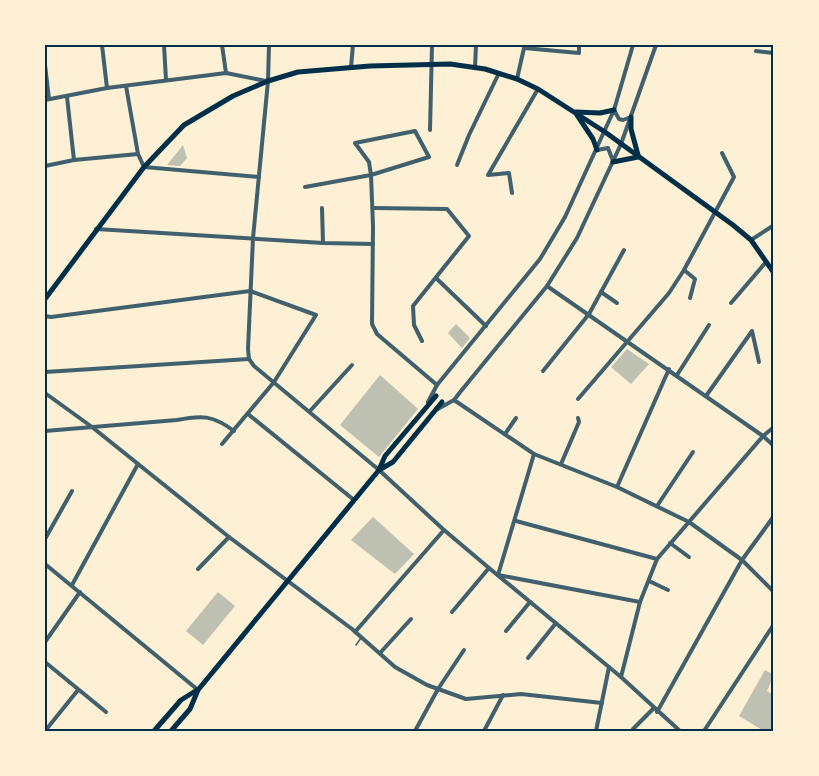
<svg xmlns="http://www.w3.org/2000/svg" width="819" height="776" font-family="Mulish,sans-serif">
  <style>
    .building { fill: #bec0b2 }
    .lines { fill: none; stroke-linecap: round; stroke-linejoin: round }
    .service { stroke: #3f606c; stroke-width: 1.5 }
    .minor { stroke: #3f606c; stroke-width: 4 }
    .secondary { stroke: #003049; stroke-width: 5 }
    .neatline { fill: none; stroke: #003049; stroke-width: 2 }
  </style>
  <rect width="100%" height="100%" fill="#fdf0d5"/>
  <g class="building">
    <polygon points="183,145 187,158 180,166 167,165"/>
    <polygon points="456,324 470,338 462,348 448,333"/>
    <polygon points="627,349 649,364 631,384 611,367"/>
    <polygon points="380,375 418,409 379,457 340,425"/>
    <polygon points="373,517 414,554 395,574 351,540"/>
    <polygon points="218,592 235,606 203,645 186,631"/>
    <polygon points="765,670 774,675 767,691 774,695 774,731 764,731 739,716"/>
  </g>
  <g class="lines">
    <polyline class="service" points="356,645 361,638"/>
    <g class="minor">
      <polyline points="102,45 107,88"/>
      <polyline points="164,45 166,80"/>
      <polyline points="222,45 226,73"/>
      <polyline points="269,45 268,81 253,238 248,349 249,359 254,366 379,470 444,530 489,568 621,677 680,731"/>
      <polyline points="756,51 774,53"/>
      <polyline points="45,65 49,99"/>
      <polyline points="351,67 353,45"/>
      <polyline points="475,68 476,45"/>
      <polyline points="517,79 524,48 579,53 579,45"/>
      <polyline points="126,86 138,154"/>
      <polyline points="67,97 74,160"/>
      <polyline points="45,100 107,88 226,73 266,81"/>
      <polyline points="614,110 619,119 623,120 631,117"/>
      <polyline points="430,130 432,45"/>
      <polyline points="597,150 608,148 613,161"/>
      <polyline points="457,165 469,135 499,73"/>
      <polyline points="45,166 74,160 138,154 144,167 259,177"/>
      <polyline points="305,187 371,175 429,157 415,131 355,143 369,162 371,175 373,226 372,324 377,334 437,385"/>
      <polyline points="512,193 509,173 488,175 538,89"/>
      <polyline points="322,208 323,243"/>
      <polyline points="373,208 447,209 469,236 413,306 414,325 422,341"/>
      <polyline points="96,229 323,243 373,244"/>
      <polyline points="751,240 774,225"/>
      <polyline points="684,270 695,279 690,298"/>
      <polyline points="436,278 486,326"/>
      <polyline points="547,286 763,436 774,446"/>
      <polyline points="601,292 617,303"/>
      <polyline points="731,303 766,262"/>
      <polyline points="45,316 51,317 250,291 316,315 274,382 222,444"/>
      <polyline points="543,371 589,314 624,250"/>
      <polyline points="45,372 249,359"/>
      <polyline points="677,375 709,325"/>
      <polyline points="45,393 92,427 229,537 352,629 395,667 427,685 466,699 521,694 602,703"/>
      <polyline points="706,396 752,331 759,362"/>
      <polyline points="578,399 669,293 684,270 734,177 722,153"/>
      <polyline points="454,400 534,454 617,487 689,522 742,560 774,592"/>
      <polyline points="428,402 437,385 540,259 565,217 614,110 633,45"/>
      <polyline points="436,410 454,400 461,391 547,286 577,238 621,144 656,45"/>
      <polyline points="310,411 352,365"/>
      <polyline points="248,414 354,500"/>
      <path d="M45,431L177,420C201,415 213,415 234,431"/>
      <polyline points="505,434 516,418"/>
      <polyline points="534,454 498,575 640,602"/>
      <polyline points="561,464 579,422 578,418"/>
      <polyline points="617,487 669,369"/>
      <polyline points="657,506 693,452"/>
      <polyline points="516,521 657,559"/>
      <polyline points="45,539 72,491"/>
      <polyline points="670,543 689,557"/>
      <polyline points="45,564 198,690"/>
      <polyline points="198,569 229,537"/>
      <polyline points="649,581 668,590"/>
      <polyline points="72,585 138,464"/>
      <polyline points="452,612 489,568"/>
      <polyline points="506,631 530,602"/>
      <polyline points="355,632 444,530"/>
      <polyline points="45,642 80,592"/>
      <polyline points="380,653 411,619"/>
      <polyline points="528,658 556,623"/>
      <polyline points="45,662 106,712"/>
      <polyline points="621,677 640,602 657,559 763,436 774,427"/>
      <polyline points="657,712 742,560 774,516"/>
      <polyline points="633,729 653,709"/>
      <polyline points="45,731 78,690"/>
      <polyline points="415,731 438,689 464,650"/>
      <polyline points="484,731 503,695"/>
      <polyline points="596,731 609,667"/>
      <polyline points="704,731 774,624"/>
    </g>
    <g class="secondary">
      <polyline points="576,112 600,113 614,110"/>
      <polyline points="577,115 593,139 597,150"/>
      <polyline points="631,117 631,129 638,155"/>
      <polyline points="613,162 638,157"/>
      <polyline points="45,299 144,167 184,125 233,96 268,81 298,72 370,66 450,64 485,69 517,79 538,89 605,132 733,225 751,240 774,273"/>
      <polyline points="379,470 393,462 442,402"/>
      <polyline points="154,731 181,700 197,690"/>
      <polyline points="171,731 190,709 198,690 379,470 385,456 436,396"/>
    </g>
  </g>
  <rect width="819" height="776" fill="none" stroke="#fdf0d5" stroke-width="93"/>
  <rect x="46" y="46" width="726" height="684" class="neatline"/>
</svg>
